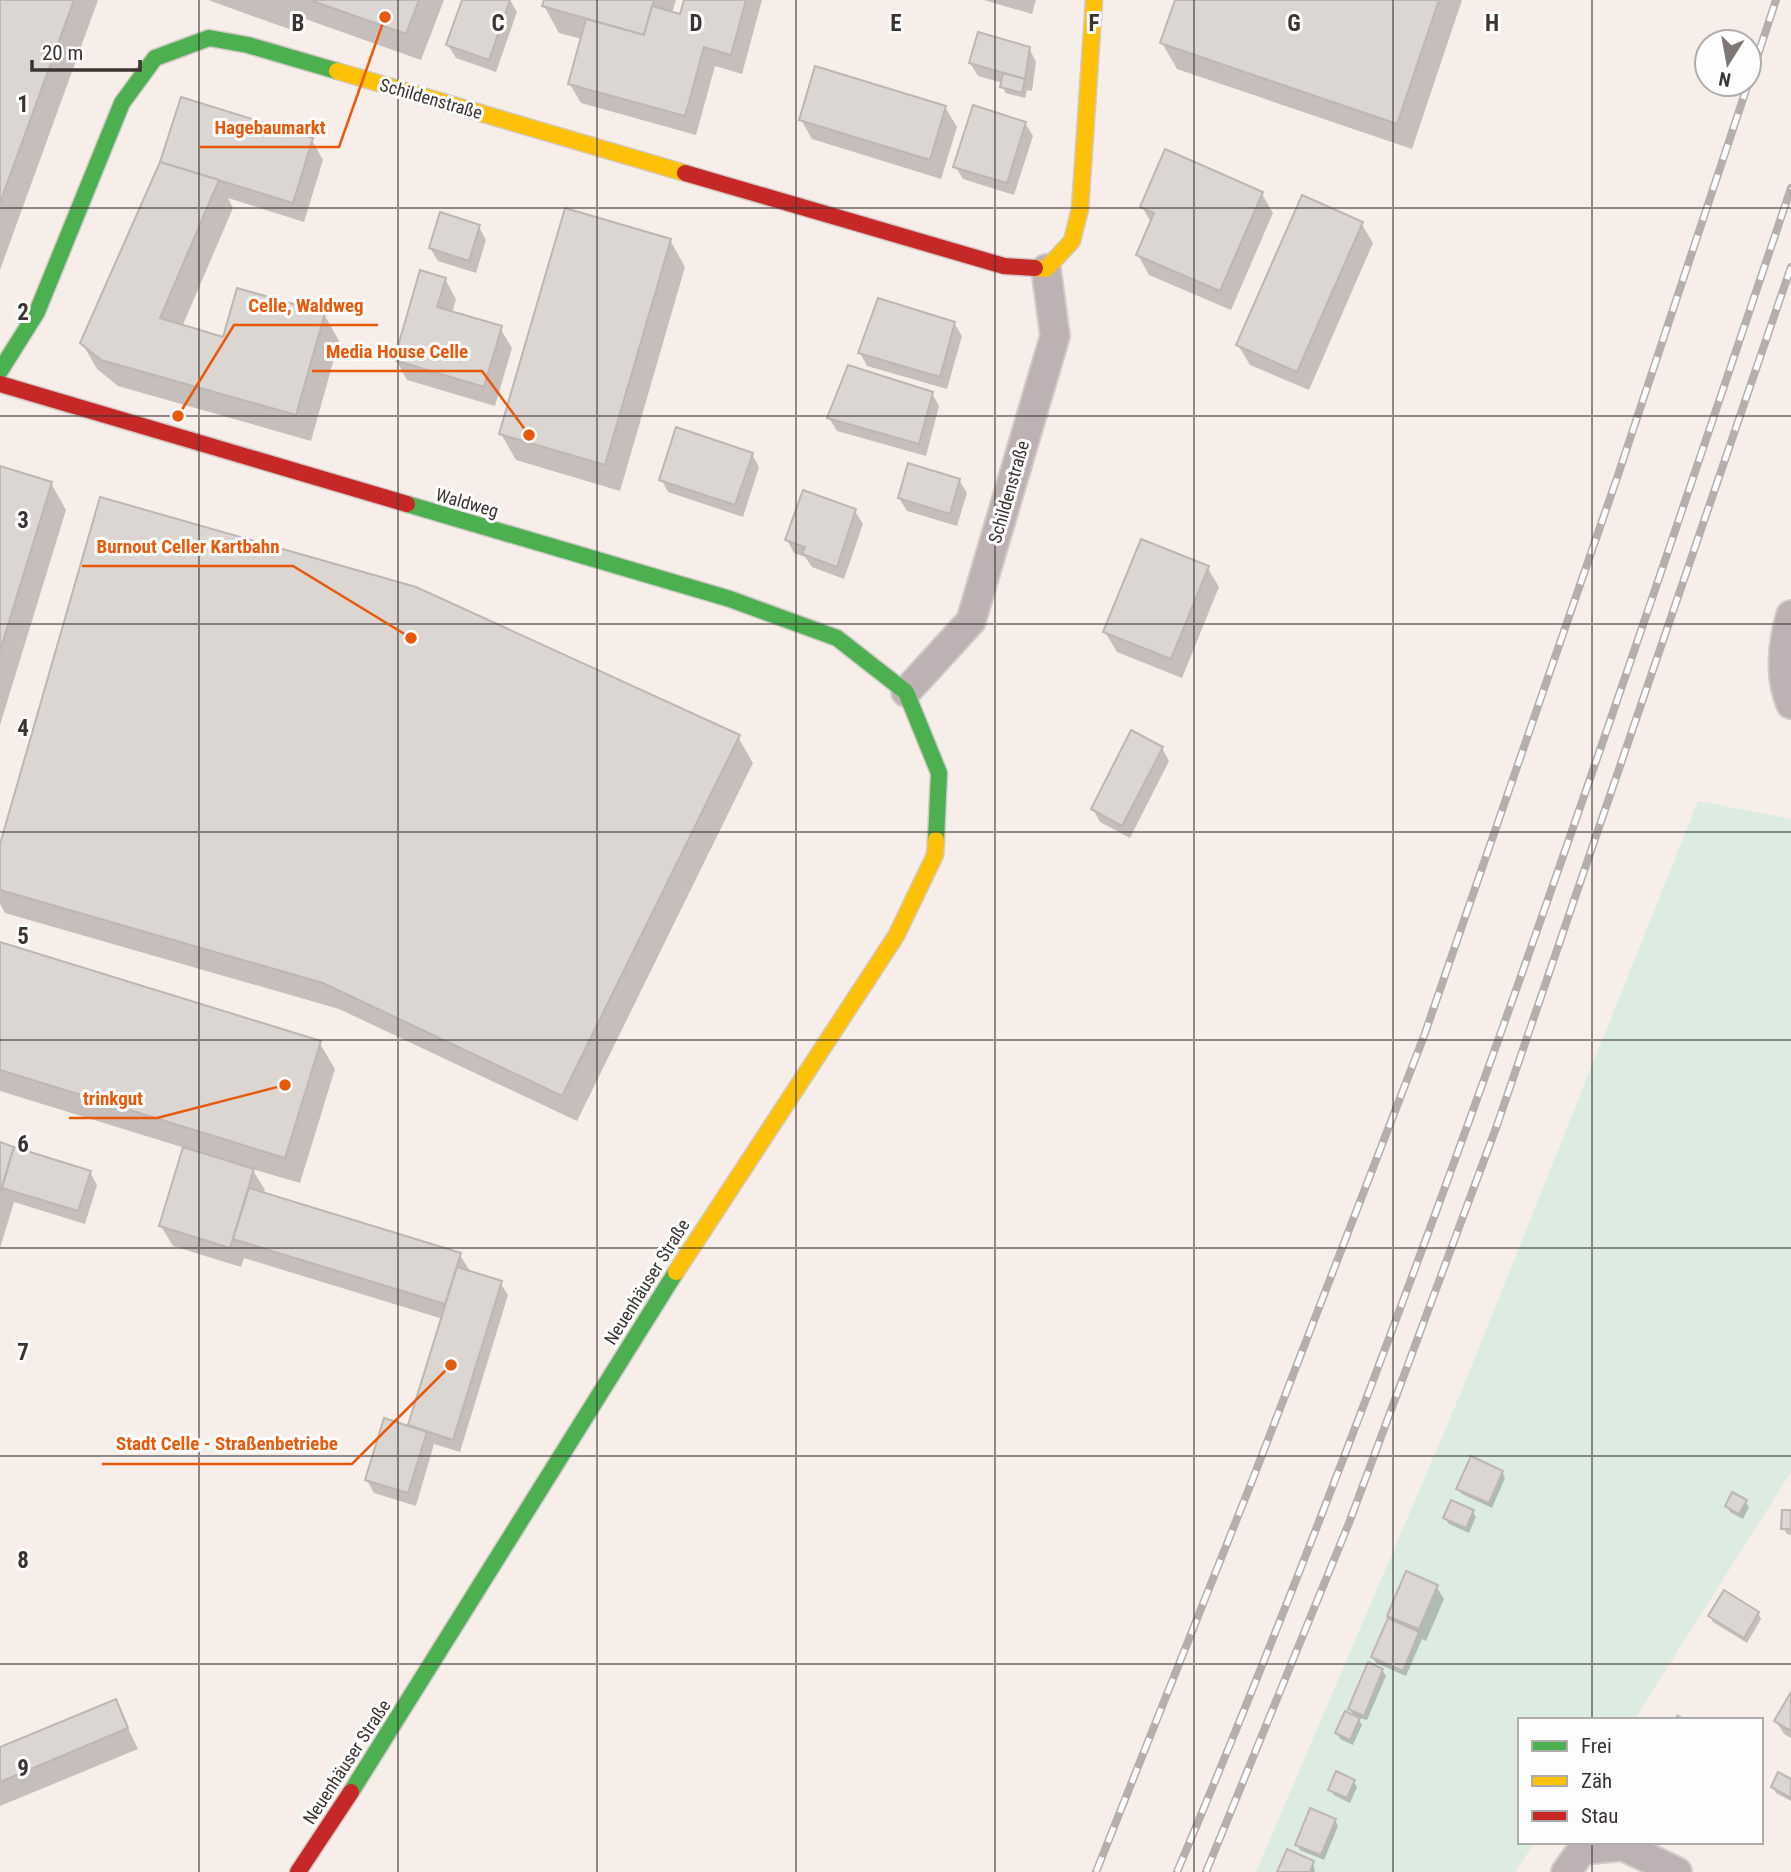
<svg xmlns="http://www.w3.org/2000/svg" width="1791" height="1872" font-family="'Roboto Condensed',sans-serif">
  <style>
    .green { fill: #dcece0 }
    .shadow { fill: #0003 }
    .building { fill: #dcd6d2; stroke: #bdb6b2; stroke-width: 2 }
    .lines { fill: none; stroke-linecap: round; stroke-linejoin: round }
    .street-casing { stroke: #d1cac6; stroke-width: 32 }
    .fast-casing { stroke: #d1cac6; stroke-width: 19 }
    .slow-casing { stroke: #d1cac6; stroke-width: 19 }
    .jam-casing { stroke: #d1cac6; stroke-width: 19 }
    .street { stroke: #beb1b4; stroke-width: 28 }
    .fast { stroke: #4caf50; stroke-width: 16 }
    .slow { stroke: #ffc107; stroke-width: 16 }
    .jam { stroke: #c62828; stroke-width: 16 }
    .rail-casing { stroke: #b6adad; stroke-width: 8 }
    .rail { stroke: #fdfdfd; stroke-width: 5; stroke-dasharray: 16; stroke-linecap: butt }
    .grid { fill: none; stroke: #3b3532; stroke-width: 2; stroke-opacity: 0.55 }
    .labels { text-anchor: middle; stroke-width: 6; stroke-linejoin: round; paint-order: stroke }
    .street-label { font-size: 18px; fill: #3b3532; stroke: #fdfdfd }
    .grid-label { font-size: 23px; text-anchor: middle; font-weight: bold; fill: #3b3532; stroke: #fdfdfd; stroke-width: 6; stroke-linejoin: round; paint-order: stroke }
    .leader { fill: none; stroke: #e8590c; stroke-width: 2.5 }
    .callout-dot { fill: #e8590c; stroke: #fdfdfd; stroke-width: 2.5 }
    .callout-label { font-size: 19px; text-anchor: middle; font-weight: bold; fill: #e8590c; stroke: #fdfdfd; stroke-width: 6; stroke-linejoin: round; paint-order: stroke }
  </style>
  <rect width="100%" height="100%" fill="#f7eeea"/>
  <polygon class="green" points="1698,801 1791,819 1791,1472 1634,1720 1520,1720 1520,1842 1535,1842 1515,1872 1256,1872 1462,1390"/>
  <g class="shadow">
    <polygon points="0,0 98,0 0,270"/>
    <polygon points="208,0 444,0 421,60 294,15 289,29"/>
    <polygon points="464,0 510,0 517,12 496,72 456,58 448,45"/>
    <polygon points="546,0 676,0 672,14 681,16 686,0 762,0 742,74 715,66 696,135 581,103 569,83 582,39 559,33 544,6"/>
    <polygon points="984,0 1036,0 1032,14"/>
    <polygon points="1176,0 1462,0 1412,149 1177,69 1162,43"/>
    <polygon points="1029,48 1036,62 1032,91 1027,90 1025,98 1005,93 1003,83 978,76 970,63"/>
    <polygon points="945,107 957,127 941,179 812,139 801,120"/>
    <polygon points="1025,123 1033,136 1014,195 963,179 955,166"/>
    <polygon points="312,140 323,160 304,222 228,198 233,208 182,327 224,340 324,314 339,341 311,441 118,386 97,369 82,343 162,162"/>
    <polygon points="1262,194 1273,213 1231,310 1149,275 1138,255 1152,224 1142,207"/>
    <polygon points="1361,223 1373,243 1309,390 1250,365 1238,345"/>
    <polygon points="479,227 486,240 476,273 438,261 430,248"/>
    <polygon points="670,240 685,267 620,491 516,460 501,434"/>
    <polygon points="445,279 456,299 452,313 500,328 512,348 495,406 407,380 396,360"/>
    <polygon points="954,323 962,336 947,389 867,366 860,353"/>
    <polygon points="932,393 939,406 926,456 837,431 829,418"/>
    <polygon points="752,454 759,467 743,517 668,492 661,479"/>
    <polygon points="0,468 51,483 66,510 0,725"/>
    <polygon points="959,480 967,493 957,526 907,511 899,498"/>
    <polygon points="855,511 863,524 844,579 812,567 805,557 794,553 787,540"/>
    <polygon points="1207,567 1219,587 1182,678 1117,652 1105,632"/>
    <polygon points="738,737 753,763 577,1121 339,1009 5,913 0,904 0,850"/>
    <polygon points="1162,748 1169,761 1130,838 1100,822 1093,809"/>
    <polygon points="0,944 319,1042 335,1069 300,1183 252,1169 265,1190 263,1194 460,1255 471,1273 500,1282 508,1295 460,1452 434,1444 416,1506 374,1493 367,1480 409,1428 443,1319 244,1258 241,1267 173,1246 161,1226 185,1148 0,1091"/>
    <polygon points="0,1144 90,1172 97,1185 85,1224 14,1202 0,1248"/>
    <polygon points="1502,1472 1505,1478 1492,1508 1462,1494 1458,1488"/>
    <polygon points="1745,1501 1749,1507 1743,1519 1730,1512 1727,1506"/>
    <polygon points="1472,1511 1476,1517 1469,1533 1449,1524 1445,1518"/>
    <polygon points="1791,1512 1791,1535 1787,1534 1783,1528"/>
    <polygon points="1436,1586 1444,1599 1426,1641 1422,1639 1406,1676 1376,1663 1373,1657 1393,1623 1389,1616"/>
    <polygon points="1758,1613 1761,1619 1747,1643 1713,1622 1710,1616"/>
    <polygon points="1382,1670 1386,1676 1367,1720 1357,1717 1362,1725 1353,1745 1340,1739 1337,1733 1355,1718 1350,1709"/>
    <polygon points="1791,1696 1791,1738 1784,1734 1776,1721"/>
    <polygon points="115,1701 138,1749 0,1806 0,1749"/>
    <polygon points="1677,1714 1688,1720 1674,1720"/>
    <polygon points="1353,1781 1357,1787 1350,1803 1334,1795 1330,1789"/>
    <polygon points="1791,1781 1791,1801 1776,1793 1773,1787"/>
    <polygon points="1335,1820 1338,1826 1324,1860 1300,1850 1297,1845"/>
    <polygon points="1313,1862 1315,1872 1280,1872"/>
  </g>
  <g class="building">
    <polygon points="0,0 74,0 0,203"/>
    <polygon points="310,0 419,0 406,34"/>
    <polygon points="462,0 510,0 489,60 446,45"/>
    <polygon points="544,0 654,0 644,35 542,6"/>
    <polygon points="684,0 746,0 731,55 704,47 685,116 568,84 586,19 644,35 652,6 680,14"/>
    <polygon points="1175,0 1439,0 1397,124 1160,43"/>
    <polygon points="978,32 1030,47 1025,79 969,63"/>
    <polygon points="815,66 946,106 930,160 799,120"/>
    <polygon points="1003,73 1025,79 1022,93 1000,87"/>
    <polygon points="181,97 313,138 293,203 160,162"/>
    <polygon points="973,105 1026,122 1007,183 953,167"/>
    <polygon points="1165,149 1263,192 1220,291 1136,255 1154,213 1140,207"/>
    <polygon points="160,162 219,180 160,318 223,337 237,288 325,313 296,415 101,360 80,343"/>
    <polygon points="1302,195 1363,222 1297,372 1236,345"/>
    <polygon points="565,208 671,239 605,465 499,434"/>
    <polygon points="440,212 480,225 469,261 429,248"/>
    <polygon points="420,270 446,278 437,307 502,326 484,387 394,360"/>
    <polygon points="878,298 955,322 940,377 858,353"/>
    <polygon points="848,365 933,392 919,444 827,418"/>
    <polygon points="676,427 753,453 735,505 659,480"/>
    <polygon points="908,463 960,479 950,514 898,498"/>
    <polygon points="0,466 52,482 0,651"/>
    <polygon points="803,490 856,509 837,567 802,554 805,547 785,540"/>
    <polygon points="100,497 416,587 740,735 562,1096 323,983 0,890 0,844"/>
    <polygon points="1141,539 1209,566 1171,659 1103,632"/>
    <polygon points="1131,730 1163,747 1122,826 1091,809"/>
    <polygon points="0,942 321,1041 285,1158 0,1070"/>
    <polygon points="0,1142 14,1147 0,1193"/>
    <polygon points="14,1147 91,1171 78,1211 2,1188"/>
    <polygon points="183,1147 254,1169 230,1248 159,1226"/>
    <polygon points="249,1188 461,1253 445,1304 233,1239"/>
    <polygon points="457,1267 502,1281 453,1440 408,1425"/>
    <polygon points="384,1418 427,1432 408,1493 365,1480"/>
    <polygon points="1471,1456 1503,1471 1489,1503 1456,1489"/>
    <polygon points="1732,1492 1747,1500 1739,1514 1725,1506"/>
    <polygon points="1451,1500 1474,1510 1466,1528 1443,1518"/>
    <polygon points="1782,1510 1791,1510 1791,1529 1781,1529"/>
    <polygon points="1406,1571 1438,1585 1419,1629 1387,1616"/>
    <polygon points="1724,1590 1759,1612 1744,1638 1708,1616"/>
    <polygon points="1388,1618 1419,1632 1403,1671 1371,1657"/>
    <polygon points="1368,1662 1383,1669 1364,1716 1348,1709"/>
    <polygon points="1791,1692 1791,1731 1774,1721"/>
    <polygon points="116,1699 128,1728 0,1782 0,1747"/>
    <polygon points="1345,1711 1360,1718 1350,1740 1335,1733"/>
    <polygon points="1336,1771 1355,1780 1347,1798 1328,1790"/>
    <polygon points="1778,1772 1791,1779 1791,1798 1771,1787"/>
    <polygon points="1310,1808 1336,1819 1321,1855 1295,1845"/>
    <polygon points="1287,1849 1314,1861 1310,1872 1277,1872"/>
  </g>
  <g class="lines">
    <g class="street-casing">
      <g id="street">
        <path d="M1791,615C1783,642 1779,677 1791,704"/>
        <polyline points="906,692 971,621 1055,336 1046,269"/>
        <polyline points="1566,1872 1582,1850 1623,1846 1677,1872"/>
      </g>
    </g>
    <g class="fast-casing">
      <g id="fast">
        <polyline points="0,371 37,312 122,103 155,58 209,38 248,45 337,71"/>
        <polyline points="407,504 730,599 837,638 906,692 939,773 936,840"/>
        <polyline points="351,1792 676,1272"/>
      </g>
    </g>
    <g class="slow-casing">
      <g id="slow">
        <polyline points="337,71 685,173"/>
        <polyline points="1035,268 1046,269 1072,241 1080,209 1094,0"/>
        <polyline points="676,1272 896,936 935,855 936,840"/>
      </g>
    </g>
    <g class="jam-casing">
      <g id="jam">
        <polyline points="685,173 1004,266 1035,268"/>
        <polyline points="0,384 407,504"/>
        <polyline points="298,1872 351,1792"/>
      </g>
    </g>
    <use href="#street" class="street"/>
    <use href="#fast" class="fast"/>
    <use href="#slow" class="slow"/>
    <use href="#jam" class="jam"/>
    <g class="rail-casing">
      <g id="rail">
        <polyline points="1749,82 1776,0"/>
        <polyline points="1096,1872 1252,1481 1424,1036 1618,475 1748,84"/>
        <path d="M1177,1872C1410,1321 1600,754 1791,188"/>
        <polyline points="1206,1872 1349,1523 1496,1128 1791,267"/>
      </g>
    </g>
    <use href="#rail" class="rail"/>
  </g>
  <path class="grid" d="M199,0V1872M398,0V1872M597,0V1872M796,0V1872M995,0V1872M1194,0V1872M1393,0V1872M1592,0V1720M0,208H1791M0,416H1791M0,624H1791M0,832H1791M0,1040H1791M0,1248H1791M0,1456H1791M0,1664H1791M1592,1842V1872"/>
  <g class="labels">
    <g class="street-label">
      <text transform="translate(431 99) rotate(16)" y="6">Schildenstraße</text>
      <text transform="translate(1009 492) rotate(-74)" y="6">Schildenstraße</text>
      <text transform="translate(467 503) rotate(16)" y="6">Waldweg</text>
      <text transform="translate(647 1282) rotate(-58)" y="6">Neuenhäuser Straße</text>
      <text transform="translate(347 1762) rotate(-57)" y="6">Neuenhäuser Straße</text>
    </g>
  </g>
  <g class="grid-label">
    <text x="298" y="31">B</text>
    <text x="498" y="31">C</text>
    <text x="696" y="31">D</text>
    <text x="896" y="31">E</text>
    <text x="1094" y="31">F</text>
    <text x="1294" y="31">G</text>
    <text x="1492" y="31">H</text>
    <text x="23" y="112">1</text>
    <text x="23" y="320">2</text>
    <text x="23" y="528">3</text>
    <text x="23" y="736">4</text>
    <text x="23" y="944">5</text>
    <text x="23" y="1152">6</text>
    <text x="23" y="1360">7</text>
    <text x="23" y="1568">8</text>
    <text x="23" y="1776">9</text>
  </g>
  <path class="leader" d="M385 17L339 147H200M178 416L234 325H378M529 435L482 371H312M411 638L293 566H82M285 1085L157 1118H69M451 1365L352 1464H102"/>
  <g class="callout-dot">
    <circle cx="385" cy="17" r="7"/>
    <circle cx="178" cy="416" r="7"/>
    <circle cx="529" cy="435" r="7"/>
    <circle cx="411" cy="638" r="7"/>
    <circle cx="285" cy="1085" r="7"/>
    <circle cx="451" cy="1365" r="7"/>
  </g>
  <g class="callout-label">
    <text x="270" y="134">Hagebaumarkt</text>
    <text x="306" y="312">Celle, Waldweg</text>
    <text x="397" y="358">Media House Celle</text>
    <text x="188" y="553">Burnout Celler Kartbahn</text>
    <text x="113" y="1105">trinkgut</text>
    <text x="227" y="1450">Stadt Celle - Straßenbetriebe</text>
  </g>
  <rect x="1518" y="1718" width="245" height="126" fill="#fdfdfd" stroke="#afadac" stroke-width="2"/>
  <rect x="1532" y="1741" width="35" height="10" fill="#4caf50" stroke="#afadac" stroke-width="2"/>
  <text x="1581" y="1753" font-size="21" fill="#3b3532">Frei</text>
  <rect x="1532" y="1776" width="35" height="10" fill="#ffc107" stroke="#afadac" stroke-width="2"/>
  <text x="1581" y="1788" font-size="21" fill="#3b3532">Zäh</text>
  <rect x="1532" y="1811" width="35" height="10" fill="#c62828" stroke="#afadac" stroke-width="2"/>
  <text x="1581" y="1823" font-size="21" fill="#3b3532">Stau</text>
  <g transform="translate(1728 63) rotate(191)"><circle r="33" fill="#fdfdfd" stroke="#afadac" stroke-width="2"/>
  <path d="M0-5L12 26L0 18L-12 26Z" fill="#7d7672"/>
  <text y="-10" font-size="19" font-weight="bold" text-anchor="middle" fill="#3b3532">N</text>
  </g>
  <path d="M32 60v10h108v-10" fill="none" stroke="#3b3532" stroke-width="3.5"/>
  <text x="42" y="60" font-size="21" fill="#3b3532" stroke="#fdfdfd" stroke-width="5" paint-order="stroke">20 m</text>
</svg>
